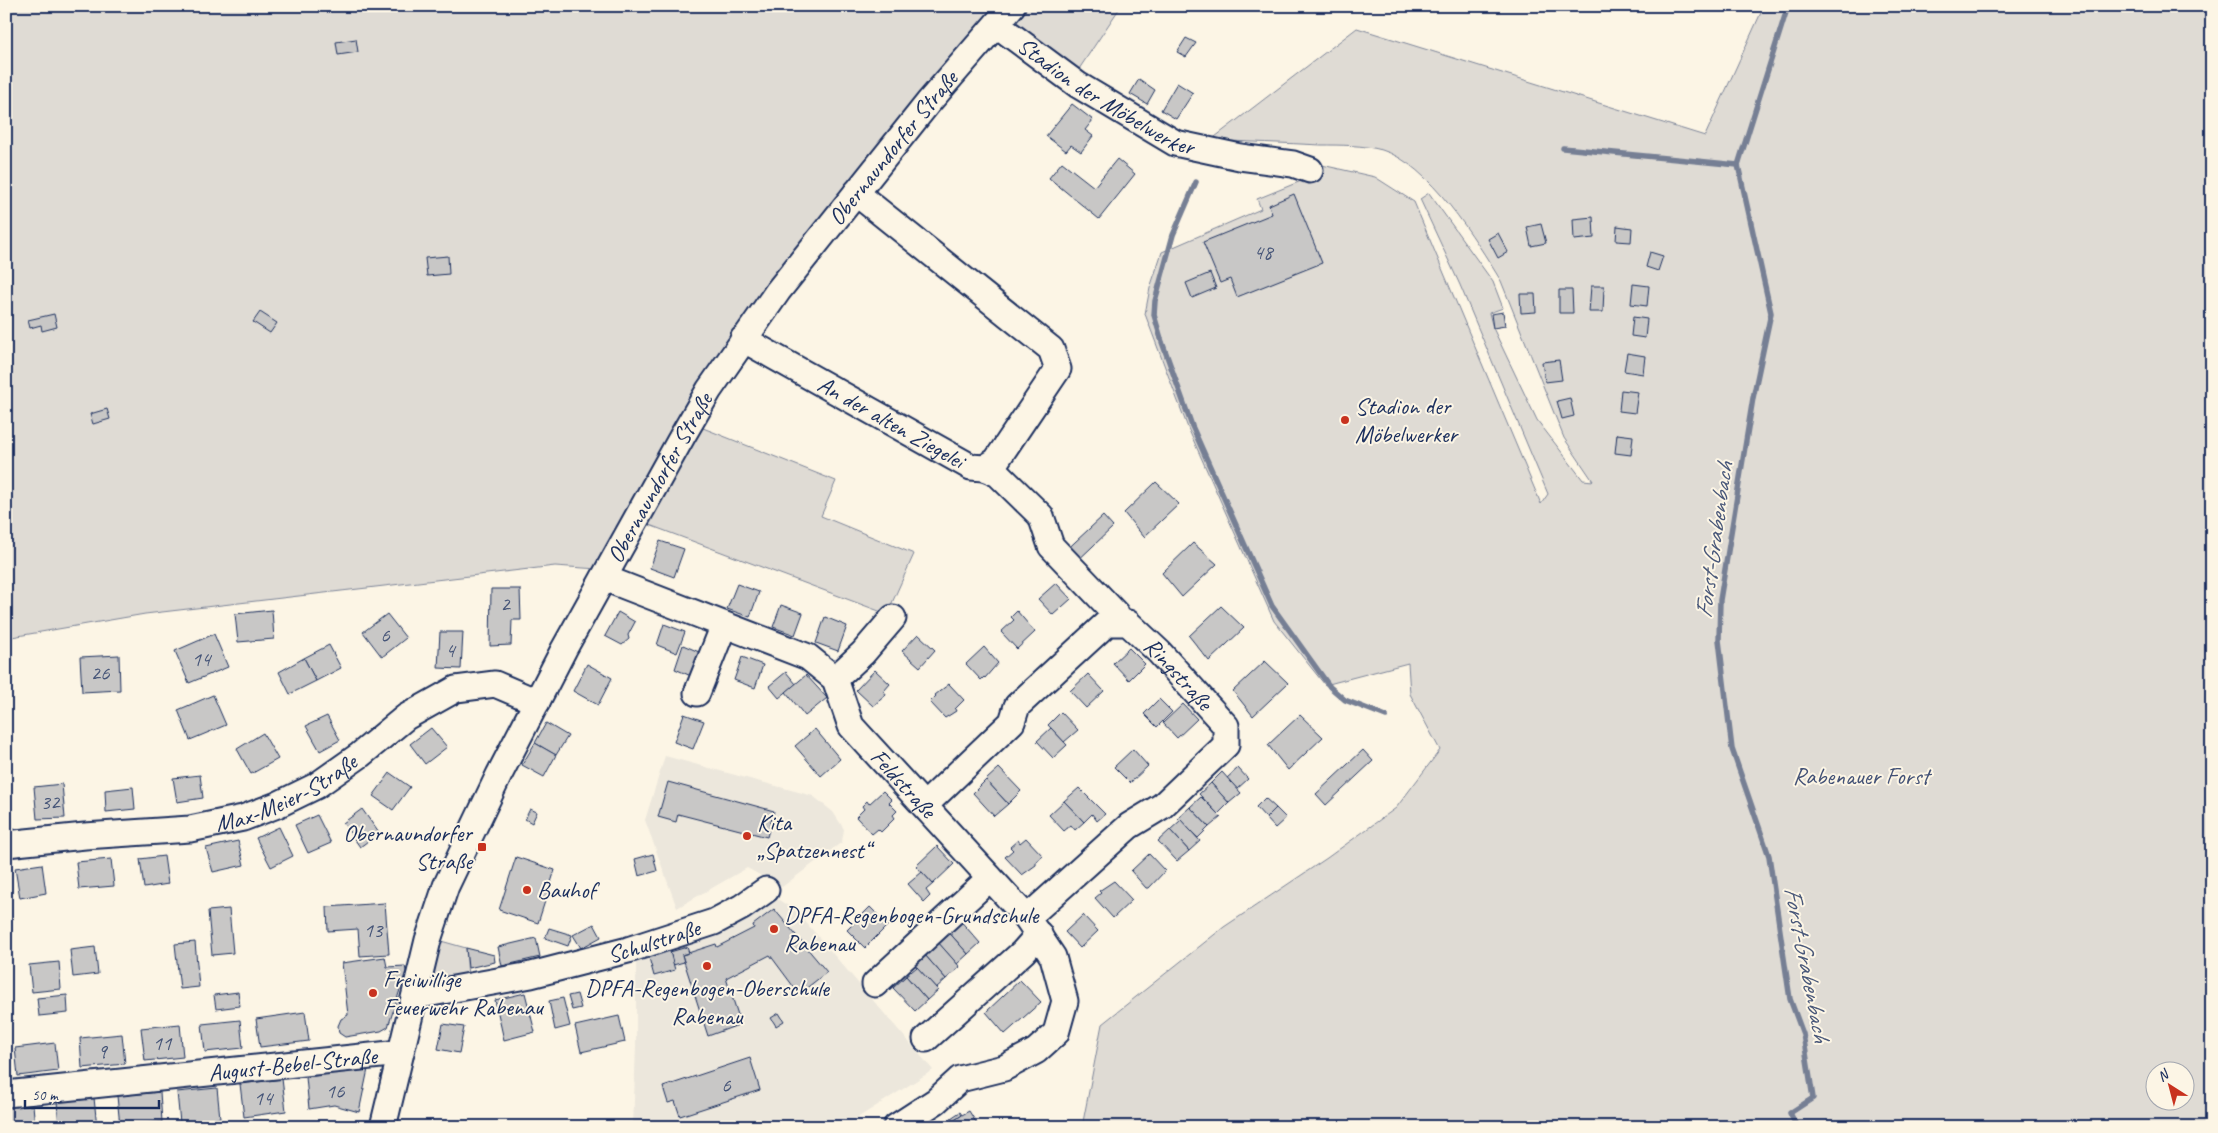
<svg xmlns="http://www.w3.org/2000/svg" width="2218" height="1133" font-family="Caveat,sans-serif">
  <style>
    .built { fill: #ece7dc }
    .green { fill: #dfdbd4; stroke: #7d8599; fill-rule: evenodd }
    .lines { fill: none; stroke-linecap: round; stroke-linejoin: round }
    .stream { stroke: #767f94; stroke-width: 5.5 }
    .building { fill: #c8c7c6; stroke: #1b2f5e }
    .minor-casing { stroke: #1b2f5e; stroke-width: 29 }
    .minor { stroke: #fcf5e5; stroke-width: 25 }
    .poi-dot { fill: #c8321e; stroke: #fcf5e5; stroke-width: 2 }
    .labels { text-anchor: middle; stroke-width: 4; stroke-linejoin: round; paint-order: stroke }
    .number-label { font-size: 21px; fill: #465578 }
    .street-label { font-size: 24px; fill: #1b2f5e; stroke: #fcf5e5 }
    .poi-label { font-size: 24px; fill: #1b2f5e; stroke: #fcf5e5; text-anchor: start }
    .park-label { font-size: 24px; fill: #425176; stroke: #fcf5e5 }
    .water-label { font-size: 25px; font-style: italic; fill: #485779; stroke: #fcf5e5 }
  </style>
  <rect width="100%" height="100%" fill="#fcf5e5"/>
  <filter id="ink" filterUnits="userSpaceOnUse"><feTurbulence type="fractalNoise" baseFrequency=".02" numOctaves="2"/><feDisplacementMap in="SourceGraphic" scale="10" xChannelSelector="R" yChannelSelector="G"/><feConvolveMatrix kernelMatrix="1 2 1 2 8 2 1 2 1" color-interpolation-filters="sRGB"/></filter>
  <g filter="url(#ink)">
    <g class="built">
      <polygon points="665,756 813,796 833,812 844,829 842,842 782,887 747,868 677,908 645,820"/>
      <polygon points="773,896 797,912 933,1070 843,1127 633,1127 636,1046 636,962 648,954"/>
    </g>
    <g class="green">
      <polygon points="6,6 1012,6 683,420 836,481 821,516 914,554 887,614 628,517 598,569 555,566 145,614 6,638"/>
      <polygon points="1023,6 1121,6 1075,75 1009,21"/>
      <path d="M1764,6H2212V1127H1082L1102,1024L1224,927L1327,858L1396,808L1440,750L1410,694L1408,663L1325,685L1274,621L1188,428L1145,314L1150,288L1162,252L1261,209L1257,199L1306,179L1313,163L1375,177L1414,202L1541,504L1548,494L1460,285L1420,199L1429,193L1493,282L1503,308L1489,313L1493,328L1537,420L1583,480L1593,481L1564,438L1501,281C1476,240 1429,164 1382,150C1364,145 1340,145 1321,145C1284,143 1247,142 1211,140L1357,28L1705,136ZM2156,1070H2186V1100H2156Z"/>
      <polygon points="441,941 466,948 468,978 431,981"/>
    </g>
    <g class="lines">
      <g class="stream">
        <polyline points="1788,6 1738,165 1771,313 1753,398 1720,600 1719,640 1732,749 1769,856 1790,999 1803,1034 1813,1098 1790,1113 1797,1127"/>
        <polyline points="1563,148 1738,165"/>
        <polyline points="1196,182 1173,235 1155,301 1154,315 1162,342 1192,426 1272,606 1330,687 1345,700 1386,716"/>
      </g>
    </g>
    <g class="building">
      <polygon points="1186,38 1196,43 1186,57 1177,52"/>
      <polygon points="356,39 358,52 338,55 336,42"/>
      <polygon points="1139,79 1155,90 1147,104 1130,94"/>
      <polygon points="1177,83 1193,93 1176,119 1161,110"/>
      <polygon points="1072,104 1093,120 1085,130 1093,136 1081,152 1071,145 1066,151 1046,136"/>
      <polygon points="1117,159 1135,174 1099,219 1049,178 1062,162 1094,187"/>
      <polygon points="1294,194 1322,263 1237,297 1230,279 1220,283 1203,242 1272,214 1269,205"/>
      <polygon points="1593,217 1594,238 1574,240 1573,219"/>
      <polygon points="1541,224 1546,243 1531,246 1527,227"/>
      <polygon points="1617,226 1632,228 1631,242 1616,241"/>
      <polygon points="1498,233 1508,252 1498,258 1488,239"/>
      <polygon points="1650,252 1663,256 1658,271 1646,267"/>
      <polygon points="448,256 449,274 427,276 425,258"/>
      <polygon points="1210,273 1216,288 1192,298 1186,283"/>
      <polygon points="1633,284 1649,286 1647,306 1631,304"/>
      <polygon points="1591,286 1604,286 1603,312 1589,312"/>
      <polygon points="1559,290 1572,290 1573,313 1559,313"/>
      <polygon points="1520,294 1535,294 1536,312 1521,313"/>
      <polygon points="260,312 277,323 270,333 253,322"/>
      <polygon points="1503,312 1505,326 1493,328 1491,314"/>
      <polygon points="54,314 57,327 42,331 41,325 30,328 28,320"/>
      <polygon points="1633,317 1647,319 1645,338 1631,336"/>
      <polygon points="1627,353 1645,356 1643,374 1624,371"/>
      <polygon points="1559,360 1562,380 1545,382 1542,362"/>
      <polygon points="1621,390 1638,392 1635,413 1619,411"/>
      <polygon points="1570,398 1574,416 1562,419 1557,401"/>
      <polygon points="107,409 110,419 93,424 90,414"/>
      <polygon points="1617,434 1633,436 1631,455 1615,453"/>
      <polygon points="1156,482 1179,504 1144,537 1124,513"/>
      <polygon points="1103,516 1113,527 1072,566 1061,555"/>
      <polygon points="660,541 684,549 674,577 650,568"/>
      <polygon points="1193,543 1217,564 1182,597 1162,573"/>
      <polygon points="1056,583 1071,599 1053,615 1038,599"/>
      <polygon points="737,584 759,592 750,617 727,609"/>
      <polygon points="491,589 520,589 521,620 512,620 511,645 490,646"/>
      <polygon points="781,605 803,613 795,635 773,627"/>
      <polygon points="1221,606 1244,628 1209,661 1189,636"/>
      <polygon points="272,610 274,639 238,642 235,614"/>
      <polygon points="1017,611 1035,632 1017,649 1001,632 1014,620 1011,617"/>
      <polygon points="618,612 635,622 628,635 629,639 622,645 605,636"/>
      <polygon points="387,614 406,638 382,657 363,632"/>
      <polygon points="825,617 847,626 838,651 816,643"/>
      <polygon points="664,624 685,632 677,653 657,645"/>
      <polygon points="440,632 463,632 461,669 438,668"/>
      <polygon points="214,634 228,667 189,683 175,651"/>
      <polygon points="918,634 935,650 920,667 902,651"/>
      <polygon points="329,645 341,668 316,681 304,658"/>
      <polygon points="683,645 699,652 691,676 675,669"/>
      <polygon points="984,647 998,663 985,678 984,677 981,680 966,664"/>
      <polygon points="1129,648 1145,664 1129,680 1113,663"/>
      <polygon points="119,655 120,690 82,692 80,657"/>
      <polygon points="742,657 763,665 755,688 734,680"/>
      <polygon points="304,658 316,681 290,694 279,672"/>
      <polygon points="1265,661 1288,683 1253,716 1233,691"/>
      <polygon points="587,664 612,678 598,705 573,691"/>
      <polygon points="875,670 890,684 884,691 886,695 873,706 856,690"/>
      <polygon points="786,672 796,684 779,698 769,686"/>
      <polygon points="1088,674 1104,691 1086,708 1070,691"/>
      <polygon points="806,675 827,698 805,716 786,692"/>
      <polygon points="949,684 964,700 955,709 956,711 945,718 930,702 936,696 935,695"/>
      <polygon points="213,695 226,725 190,740 178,710"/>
      <polygon points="1159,699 1172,712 1157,727 1144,714"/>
      <polygon points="1183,704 1197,719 1177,738 1163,723"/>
      <polygon points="1061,712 1078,730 1064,742 1048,725"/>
      <polygon points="684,714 704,721 693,749 674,742"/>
      <polygon points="1300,715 1323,737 1288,770 1268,745"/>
      <polygon points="327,716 340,740 320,751 306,726"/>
      <polygon points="546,723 568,736 556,755 535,743"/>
      <polygon points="431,728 447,747 425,764 410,744"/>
      <polygon points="1051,728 1067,745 1053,758 1037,741"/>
      <polygon points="815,729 840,759 821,776 795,746"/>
      <polygon points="263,733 278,759 251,774 237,749"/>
      <polygon points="535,743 556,755 544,777 522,765"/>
      <polygon points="1133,749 1148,766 1130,783 1114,767"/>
      <polygon points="1363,750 1373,761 1326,805 1316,794"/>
      <polygon points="999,768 1021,791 1008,804 986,780"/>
      <polygon points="1238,768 1248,779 1237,789 1227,778"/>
      <polygon points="1222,772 1241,793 1229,803 1211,783"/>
      <polygon points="390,773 410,787 393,810 373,796"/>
      <polygon points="200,775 203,798 177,802 173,778"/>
      <polygon points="986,780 1008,804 994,816 973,793"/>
      <polygon points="668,782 774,811 767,837 678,814 676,822 658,817"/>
      <polygon points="1211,783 1229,803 1218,814 1199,794"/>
      <polygon points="62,784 65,818 37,819 34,787"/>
      <polygon points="133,787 135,809 106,812 105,790"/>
      <polygon points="1079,788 1105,814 1097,821 1092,814 1084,822 1064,801"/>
      <polygon points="883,791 892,800 889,803 897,811 893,815 895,818 881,832 878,829 872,834 856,817 864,809 862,806 867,801 869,804"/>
      <polygon points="1201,797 1221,817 1209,827 1190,807"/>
      <polygon points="1265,798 1276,808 1266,818 1256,807"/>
      <polygon points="1064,801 1084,822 1075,830 1071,825 1064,831 1049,815"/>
      <polygon points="1190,807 1209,827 1198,838 1178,818"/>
      <polygon points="1276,808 1286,818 1275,828 1266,818"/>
      <polygon points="362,809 379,833 360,847 343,823"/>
      <polygon points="530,809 537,812 532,823 525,819"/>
      <polygon points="317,815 331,843 308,853 295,825"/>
      <polygon points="1181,820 1200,841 1189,851 1170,830"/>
      <polygon points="279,827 293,856 271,867 256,838"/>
      <polygon points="1170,830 1189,851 1177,861 1158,841"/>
      <polygon points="1026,838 1043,856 1036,862 1036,865 1022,875 1005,857 1013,850 1010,847 1018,840 1020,843"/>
      <polygon points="238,841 244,865 213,872 206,848"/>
      <polygon points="937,846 954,864 933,884 916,866"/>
      <polygon points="653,854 657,871 639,876 635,859"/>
      <polygon points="1149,854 1165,871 1149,888 1146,888 1131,871"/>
      <polygon points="164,856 168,884 144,888 140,859"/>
      <polygon points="516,857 555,870 538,923 499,910"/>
      <polygon points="111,859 114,886 79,889 76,862"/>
      <polygon points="42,864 46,893 20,898 15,868"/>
      <polygon points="922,872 933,884 926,890 930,896 924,902 908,884"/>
      <polygon points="1114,881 1132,900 1113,918 1095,898 1101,893 1099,891"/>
      <polygon points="385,903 389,954 360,956 358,929 328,931 327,907"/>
      <polygon points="870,907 888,925 865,948 847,930"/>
      <polygon points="229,909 233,953 212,955 208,911"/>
      <polygon points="774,909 827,972 799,994 770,955 726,978 741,1024 708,1036 682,955 716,944 717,947 754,928 753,925"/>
      <polygon points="1083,915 1098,931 1080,948 1065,932"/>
      <polygon points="958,918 980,943 968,954 946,929"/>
      <polygon points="594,924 601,937 581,948 573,935"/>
      <polygon points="549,928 572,935 568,946 545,938"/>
      <polygon points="946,929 968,954 957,964 935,939"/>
      <polygon points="536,938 540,957 502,966 498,947"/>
      <polygon points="937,941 960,967 946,979 924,954"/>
      <polygon points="195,942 199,987 180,989 175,944"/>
      <polygon points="95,947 98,974 73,977 70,950"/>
      <polygon points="687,947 689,953 682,955 684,962 673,965 670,952"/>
      <polygon points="466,948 494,955 495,962 468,968"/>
      <polygon points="669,948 675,970 654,976 648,954"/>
      <polygon points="924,954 946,979 936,988 913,963"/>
      <polygon points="385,957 387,967 405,966 406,971 388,1027 381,1031 345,1037 339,1033 338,1026 341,1019 348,1015 342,963"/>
      <polygon points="59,962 61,989 32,992 29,965"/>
      <polygon points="917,967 938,990 927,1000 906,976"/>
      <polygon points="906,976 927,1000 915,1011 893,988"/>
      <polygon points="1020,980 1041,1002 1005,1034 986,1012"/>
      <polygon points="238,992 240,1006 216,1009 214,995"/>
      <polygon points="525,993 535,1032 504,1040 495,1000"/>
      <polygon points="577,994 581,1008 572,1010 568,996"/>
      <polygon points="67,995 68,1013 39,1016 37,998"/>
      <polygon points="563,998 570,1026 555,1030 549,1001"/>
      <polygon points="305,1012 309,1041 260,1047 256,1019"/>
      <polygon points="779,1013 784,1021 776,1026 771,1018"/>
      <polygon points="619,1016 625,1042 581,1052 575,1026"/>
      <polygon points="240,1020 243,1048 205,1052 202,1024"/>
      <polygon points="180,1024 183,1057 145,1061 141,1028"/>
      <polygon points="443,1024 464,1027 459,1053 438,1049"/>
      <polygon points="122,1034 125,1064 82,1068 80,1038"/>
      <polygon points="55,1043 58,1071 18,1076 15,1048"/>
      <polygon points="750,1058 760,1090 680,1116 675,1101 668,1103 663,1087"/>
      <polygon points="368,1069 359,1112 334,1105 309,1109 306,1077"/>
      <polygon points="282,1079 286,1111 244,1117 240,1084"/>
      <polygon points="217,1088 220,1118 180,1123 177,1092"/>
      <polygon points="160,1092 162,1122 120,1126 117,1096"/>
      <polygon points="94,1098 97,1127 59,1127 57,1101"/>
      <polygon points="33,1105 35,1127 6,1127 6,1108"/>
      <polygon points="969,1111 979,1127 945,1127 962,1115"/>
      <polygon points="960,1112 962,1115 953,1121 951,1118"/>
      <polygon points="308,1122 308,1127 298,1127 298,1123"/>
      <polygon points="445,1122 467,1126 467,1127 444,1127"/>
    </g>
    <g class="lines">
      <g class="minor-casing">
        <g id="minor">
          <path id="s1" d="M997,25L1078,85L1175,143L1240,157L1293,164L1310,170"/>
          <path id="s2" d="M743,339L971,467L984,468L996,461L1058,369L1051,349L856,193"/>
          <polyline points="984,468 998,474 1041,516 1051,546 1116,614"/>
          <path id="s3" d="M604,578L808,657L835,679L851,726L1027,918L1053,957L1065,1001L1056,1033L1036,1051L1004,1068L960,1079L936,1101L896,1127"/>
          <polyline points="835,679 863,653 893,618"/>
          <polyline points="697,693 724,625"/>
          <path id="s4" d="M925,805L1012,722L1017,706L1107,623H1128L1159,652L1226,726V745L1162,806L1129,826L1027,918"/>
          <path id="s5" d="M6,844L85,836L190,829L243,818L277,805L316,786L360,755L406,717L456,689L495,684L537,702"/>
          <polyline points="875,984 990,878"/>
          <path id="s6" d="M415,996L531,975L628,950L714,922L742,907L766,890"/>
          <polyline points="926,1039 1023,952 1039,934"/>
          <path id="s7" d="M6,1094L400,1053"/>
          <path id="s8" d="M383,1127L428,940L446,886L499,775L564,649L683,435L709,390L778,291L928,103L1012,6"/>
        </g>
      </g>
      <use href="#minor" class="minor"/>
    </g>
  </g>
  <g class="poi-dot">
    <circle cx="1345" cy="420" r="5"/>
    <circle cx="747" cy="836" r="5"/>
    <rect x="477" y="842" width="10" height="10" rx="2.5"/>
    <circle cx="527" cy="890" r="5"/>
    <circle cx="774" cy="929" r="5"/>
    <circle cx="707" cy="966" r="5"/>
    <circle cx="373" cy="993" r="5"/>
  </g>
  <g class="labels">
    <g class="number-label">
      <text x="1263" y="259">48</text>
      <text x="505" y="611">2</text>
      <text x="385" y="642">6</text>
      <text x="450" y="657">4</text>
      <text x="201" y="666">14</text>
      <text x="100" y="680">26</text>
      <text x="50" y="809">32</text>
      <text x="373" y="937">13</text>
      <text x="162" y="1050">11</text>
      <text x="102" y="1058">9</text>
      <text x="726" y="1092">6</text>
      <text x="335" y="1098">16</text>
      <text x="263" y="1105">14</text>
    </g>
    <g class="street-label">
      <text dy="8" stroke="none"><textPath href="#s1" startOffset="131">Stadion der Möbelwerker</textPath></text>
      <text dy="8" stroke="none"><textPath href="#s8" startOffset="1115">Obernaundorfer Straße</textPath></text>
      <text dy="8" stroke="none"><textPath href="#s2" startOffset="170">An der alten Ziegelei</textPath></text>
      <text dy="8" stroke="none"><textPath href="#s8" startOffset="710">Obernaundorfer Straße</textPath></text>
      <text dy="8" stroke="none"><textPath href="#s4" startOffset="352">Ringstraße</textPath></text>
      <text dy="8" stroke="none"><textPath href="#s3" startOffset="381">Feldstraße</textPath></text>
      <text dy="8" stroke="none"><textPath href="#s5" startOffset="288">Max-Meier-Straße</textPath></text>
      <text dy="8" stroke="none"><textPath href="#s6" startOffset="245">Schulstraße</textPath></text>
      <text dy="8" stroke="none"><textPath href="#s7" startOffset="288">August-Bebel-Straße</textPath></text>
    </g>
    <g class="poi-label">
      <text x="1355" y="414">Stadion der<tspan x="1355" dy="28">Möbelwerker</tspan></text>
      <text x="757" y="830">Kita<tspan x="757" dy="28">„Spatzennest“</tspan></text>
      <text x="472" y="841" text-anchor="end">Obernaundorfer<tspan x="472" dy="28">Straße</tspan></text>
      <text x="537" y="898">Bauhof</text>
      <text x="784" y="923">DPFA-Regenbogen-Grundschule<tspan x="784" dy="28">Rabenau</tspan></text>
      <text x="383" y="987">Freiwillige<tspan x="383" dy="28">Feuerwehr Rabenau</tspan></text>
      <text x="707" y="996" text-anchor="middle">DPFA-Regenbogen-Oberschule<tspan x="707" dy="28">Rabenau</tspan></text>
    </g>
    <g class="park-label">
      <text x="1861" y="784">Rabenauer Forst</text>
    </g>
    <g class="water-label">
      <text transform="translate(1713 540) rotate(-82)" y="9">Forst-Grabenbach</text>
      <text transform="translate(1808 964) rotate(79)" y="9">Forst-Grabenbach</text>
    </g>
  </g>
  <rect width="2218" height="1133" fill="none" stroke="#fcf5e5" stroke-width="25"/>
  <rect x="12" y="12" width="2193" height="1108" fill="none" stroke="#1b2f5e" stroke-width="2" filter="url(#ink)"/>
  <g transform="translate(2170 1086) rotate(324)"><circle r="24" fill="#fcf5e5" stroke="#a2a6af"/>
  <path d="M0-4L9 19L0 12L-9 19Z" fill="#c8321e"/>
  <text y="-8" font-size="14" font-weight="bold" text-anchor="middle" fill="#1b2f5e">N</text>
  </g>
  <path d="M25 1100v8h134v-8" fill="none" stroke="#1b2f5e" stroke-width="2.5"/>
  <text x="32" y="1100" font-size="15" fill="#1b2f5e" stroke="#fcf5e5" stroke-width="4" paint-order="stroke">50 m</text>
</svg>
